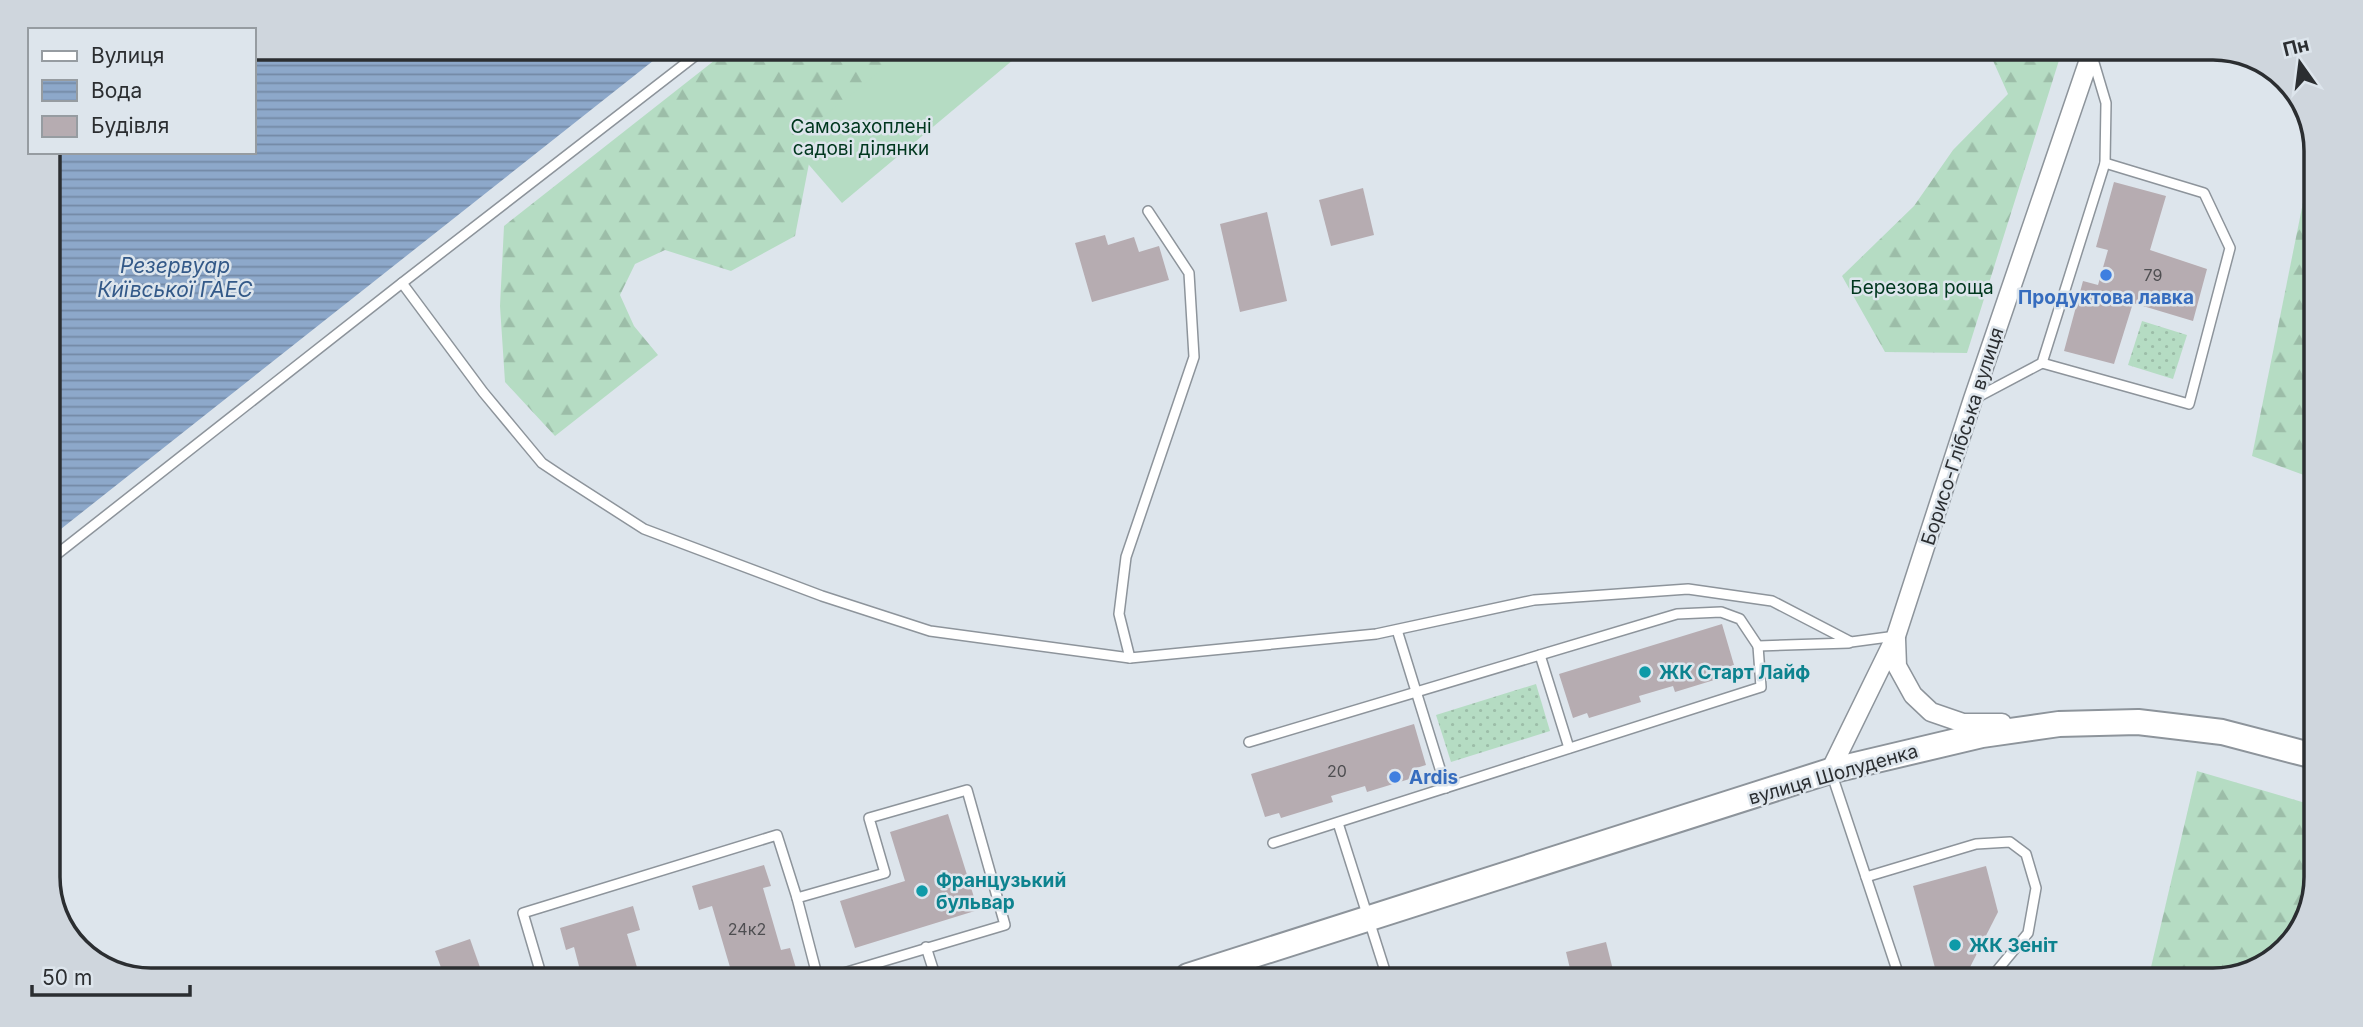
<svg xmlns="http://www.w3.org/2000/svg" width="2363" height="1027" font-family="Inter,sans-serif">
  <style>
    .grass { fill: url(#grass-dots) }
    .forest { fill: url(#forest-firs) }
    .garden { fill: #b5dcc3 }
    .water { fill: url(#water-rules) }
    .building { fill: #b6acb1 }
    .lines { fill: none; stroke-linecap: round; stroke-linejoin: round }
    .service-casing { stroke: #8d949b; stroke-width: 12 }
    .minor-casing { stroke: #8d949b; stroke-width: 21 }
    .secondary-casing { stroke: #8d949b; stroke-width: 28 }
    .service { stroke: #fff; stroke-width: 9 }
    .minor { stroke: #fff; stroke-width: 18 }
    .secondary { stroke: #fff; stroke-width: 24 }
    .shop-dot { fill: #3f7fe0; stroke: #dde5ec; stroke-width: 2.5 }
    .culture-dot { fill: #0f9aa8; stroke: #dde5ec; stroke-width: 2.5 }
    .labels { text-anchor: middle; stroke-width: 5; stroke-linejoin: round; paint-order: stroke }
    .number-label { font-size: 16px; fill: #4e4e51 }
    .park-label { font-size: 19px; fill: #00371e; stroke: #dde5ec }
    .shop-label { font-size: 19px; font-weight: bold; fill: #366cbe; stroke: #dde5ec }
    .street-label { font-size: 19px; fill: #2b2e31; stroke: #dde5ec }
    .culture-label { font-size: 19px; font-weight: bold; fill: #0d838f; stroke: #dde5ec; text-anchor: start }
    .water-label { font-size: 21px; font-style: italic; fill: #335988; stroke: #dde5ec }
    .rim { fill: none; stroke: #2b2e31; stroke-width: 3.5 }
  </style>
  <defs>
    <pattern id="grass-dots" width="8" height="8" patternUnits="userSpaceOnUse" patternTransform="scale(1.75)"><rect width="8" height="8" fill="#b5dcc3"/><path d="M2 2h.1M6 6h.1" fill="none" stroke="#9cbda8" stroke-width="1.8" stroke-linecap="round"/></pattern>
    <pattern id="forest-firs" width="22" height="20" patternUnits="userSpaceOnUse" patternTransform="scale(1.75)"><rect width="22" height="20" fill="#b5dcc3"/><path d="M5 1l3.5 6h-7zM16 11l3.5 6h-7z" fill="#9cbda8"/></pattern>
    <pattern id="water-rules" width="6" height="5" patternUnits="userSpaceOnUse" patternTransform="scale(1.75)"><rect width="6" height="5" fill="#8da8ca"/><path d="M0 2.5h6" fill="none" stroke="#7389a5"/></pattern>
  </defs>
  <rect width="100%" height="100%" fill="#dde5ec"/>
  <g class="grass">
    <polygon points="2142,321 2187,335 2173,379 2128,365"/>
    <polygon points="1536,684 1550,731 1451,762 1436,715"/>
  </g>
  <g class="forest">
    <polygon points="729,49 956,50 812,148 795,236 731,271 665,250 635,264 620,295 634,326 658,355 555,436 505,382 500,306 504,226"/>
    <polygon points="1990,54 2061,54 1967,353 1885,352 1842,276 1914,206 1953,150 2008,94"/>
    <polygon points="2315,143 2316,144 2312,478 2252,456"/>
    <polygon points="2197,771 2309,804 2308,916 2270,962 2213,980 2148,980"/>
  </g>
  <g class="garden">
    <polygon points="907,50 1025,50 842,203 790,143"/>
    <polygon points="2218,55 2252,55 2293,88"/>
  </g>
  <polygon class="water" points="254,48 668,49 47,540 47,152 254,152"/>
  <g class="building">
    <polygon points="2114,182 2166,196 2150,250 2207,269 2193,321 2133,303 2114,364 2064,351 2083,281 2098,285 2108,250 2096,247"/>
    <polygon points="1363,188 1374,235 1331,246 1319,200"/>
    <polygon points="1267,212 1287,301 1240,312 1220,224"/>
    <polygon points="1105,235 1108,245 1134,237 1139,252 1159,246 1169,280 1092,302 1075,243"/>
    <polygon points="1722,624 1734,665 1721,669 1724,677 1675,692 1673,686 1639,696 1641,702 1589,718 1587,713 1573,718 1559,674"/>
    <polygon points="1414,724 1426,765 1413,769 1416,777 1367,792 1365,786 1331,796 1333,802 1281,818 1279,813 1265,817 1251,774"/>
    <polygon points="948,814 978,910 855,948 840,901 905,881 890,832"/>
    <polygon points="764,865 771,886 763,888 781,950 790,948 798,975 732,974 712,906 699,910 692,886"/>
    <polygon points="1986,866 1998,912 1964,979 1938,979 1913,886"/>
    <polygon points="633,906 640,930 627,934 639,974 581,974 574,947 566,950 560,928"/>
    <polygon points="470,939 482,973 443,973 435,951"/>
    <polygon points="1606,942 1615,978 1572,977 1566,952"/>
  </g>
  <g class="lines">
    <g class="service-casing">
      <g id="service">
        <polyline points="402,283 483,392 542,463 563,477 644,529 822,596 930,631 1130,658 1376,634 1534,600 1688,589 1772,601 1851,642 1896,636"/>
        <polyline points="2042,363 2189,404 2230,248 2204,193 2105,163"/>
        <polyline points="1974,399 2042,363 2105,163 2106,103 2092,56"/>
        <polyline points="47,562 402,283 704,49"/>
        <polyline points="1397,630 1446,788"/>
        <polyline points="1540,655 1569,748"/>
        <polyline points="1130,658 1119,614 1126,557 1194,357 1189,273 1148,211"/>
        <polyline points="1249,742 1677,614 1721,612 1740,619 1758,646 1849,643"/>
        <polyline points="1831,772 1900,979"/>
        <polyline points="1338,823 1387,977"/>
        <polyline points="1273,843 1761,687 1758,646"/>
        <polyline points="1866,877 1976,844 2010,842 2026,854 2036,888 2028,933 1990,979"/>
        <polyline points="926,947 935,975"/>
        <polyline points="541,974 523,913 777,835 797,898"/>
        <polyline points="817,975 797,898 885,873 869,818 967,790 1005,925 837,975"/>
      </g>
    </g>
    <g class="minor-casing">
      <g id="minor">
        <polyline points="1896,639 1897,666 1913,695 1931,712 1963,723 2002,723"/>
        <polyline points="1830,771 1896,636 1973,399 2091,54"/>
      </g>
    </g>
    <g class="secondary-casing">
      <polyline id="secondary" points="1188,976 1830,771 1982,735 2059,724 2138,722 2222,732 2310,755"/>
    </g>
    <use href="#service" class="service"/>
    <use href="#minor" class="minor"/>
    <use href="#secondary" class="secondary"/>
  </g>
  <g class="shop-dot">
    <circle cx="2106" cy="275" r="7"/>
    <circle cx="1395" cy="777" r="7"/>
  </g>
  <g class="culture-dot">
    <circle cx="1645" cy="672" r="7"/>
    <circle cx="922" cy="891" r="7"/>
    <circle cx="1955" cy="945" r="7"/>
  </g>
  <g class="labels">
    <g class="number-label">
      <text x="2153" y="281">79</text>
      <text x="1337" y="777">20</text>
      <text x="747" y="935">24к2</text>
    </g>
    <g class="park-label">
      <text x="861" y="133">Самозахоплені<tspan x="861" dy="22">садові ділянки</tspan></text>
      <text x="1922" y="294">Березова роща</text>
    </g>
    <g class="shop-label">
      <text x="2106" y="304">Продуктова лавка</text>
      <text x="1409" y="784" text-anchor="start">Ardis</text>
    </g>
    <g class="street-label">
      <text transform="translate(1962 436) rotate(-72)" y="7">Борисо-Глібська вулиця</text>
      <text transform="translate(1833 774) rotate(-16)" y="7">вулиця Шолуденка</text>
    </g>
    <g class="culture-label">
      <text x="1659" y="679">ЖК Старт Лайф</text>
      <text x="936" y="887">Французький<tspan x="936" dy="22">бульвар</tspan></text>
      <text x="1969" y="952">ЖК Зеніт</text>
    </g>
    <g class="water-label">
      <text x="175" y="273">Резервуар<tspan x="175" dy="24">Київської ГАЕС</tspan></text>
    </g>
  </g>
  <path d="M0 0H2363V1027H0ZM151 60H2213A91 91 0 0 1 2304 151V877A91 91 0 0 1 2213 968H151A91 91 0 0 1 60 877V151A91 91 0 0 1 151 60Z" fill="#cfd6dd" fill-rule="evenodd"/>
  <path class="rim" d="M151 60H2213A91 91 0 0 1 2304 151V877A91 91 0 0 1 2213 968H151A91 91 0 0 1 60 877V151A91 91 0 0 1 151 60Z"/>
  <rect x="28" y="28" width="228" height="126" fill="#dde5ec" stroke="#969ca1" stroke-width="2"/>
  <rect x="42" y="51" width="35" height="10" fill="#ffffff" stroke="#969ca1" stroke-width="2"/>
  <text x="91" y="63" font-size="21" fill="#2b2e31">Вулиця</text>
  <rect x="42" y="80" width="35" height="21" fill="url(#water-rules)" stroke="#969ca1" stroke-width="2"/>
  <text x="91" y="98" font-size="21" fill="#2b2e31">Вода</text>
  <rect x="42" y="116" width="35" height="21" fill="#b6acb1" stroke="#969ca1" stroke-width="2"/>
  <text x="91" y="133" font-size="21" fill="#2b2e31">Будівля</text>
  <g transform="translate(2300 63) rotate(346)" stroke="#dde5ec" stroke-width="5" paint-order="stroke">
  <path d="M0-5L12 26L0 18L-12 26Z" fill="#2b2e31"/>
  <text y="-10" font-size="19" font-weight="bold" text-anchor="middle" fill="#2b2e31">Пн</text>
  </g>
  <path d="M32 985v10h158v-10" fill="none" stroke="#2b2e31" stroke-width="3.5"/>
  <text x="42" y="985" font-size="21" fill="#2b2e31" stroke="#dde5ec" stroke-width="5" paint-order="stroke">50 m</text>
</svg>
